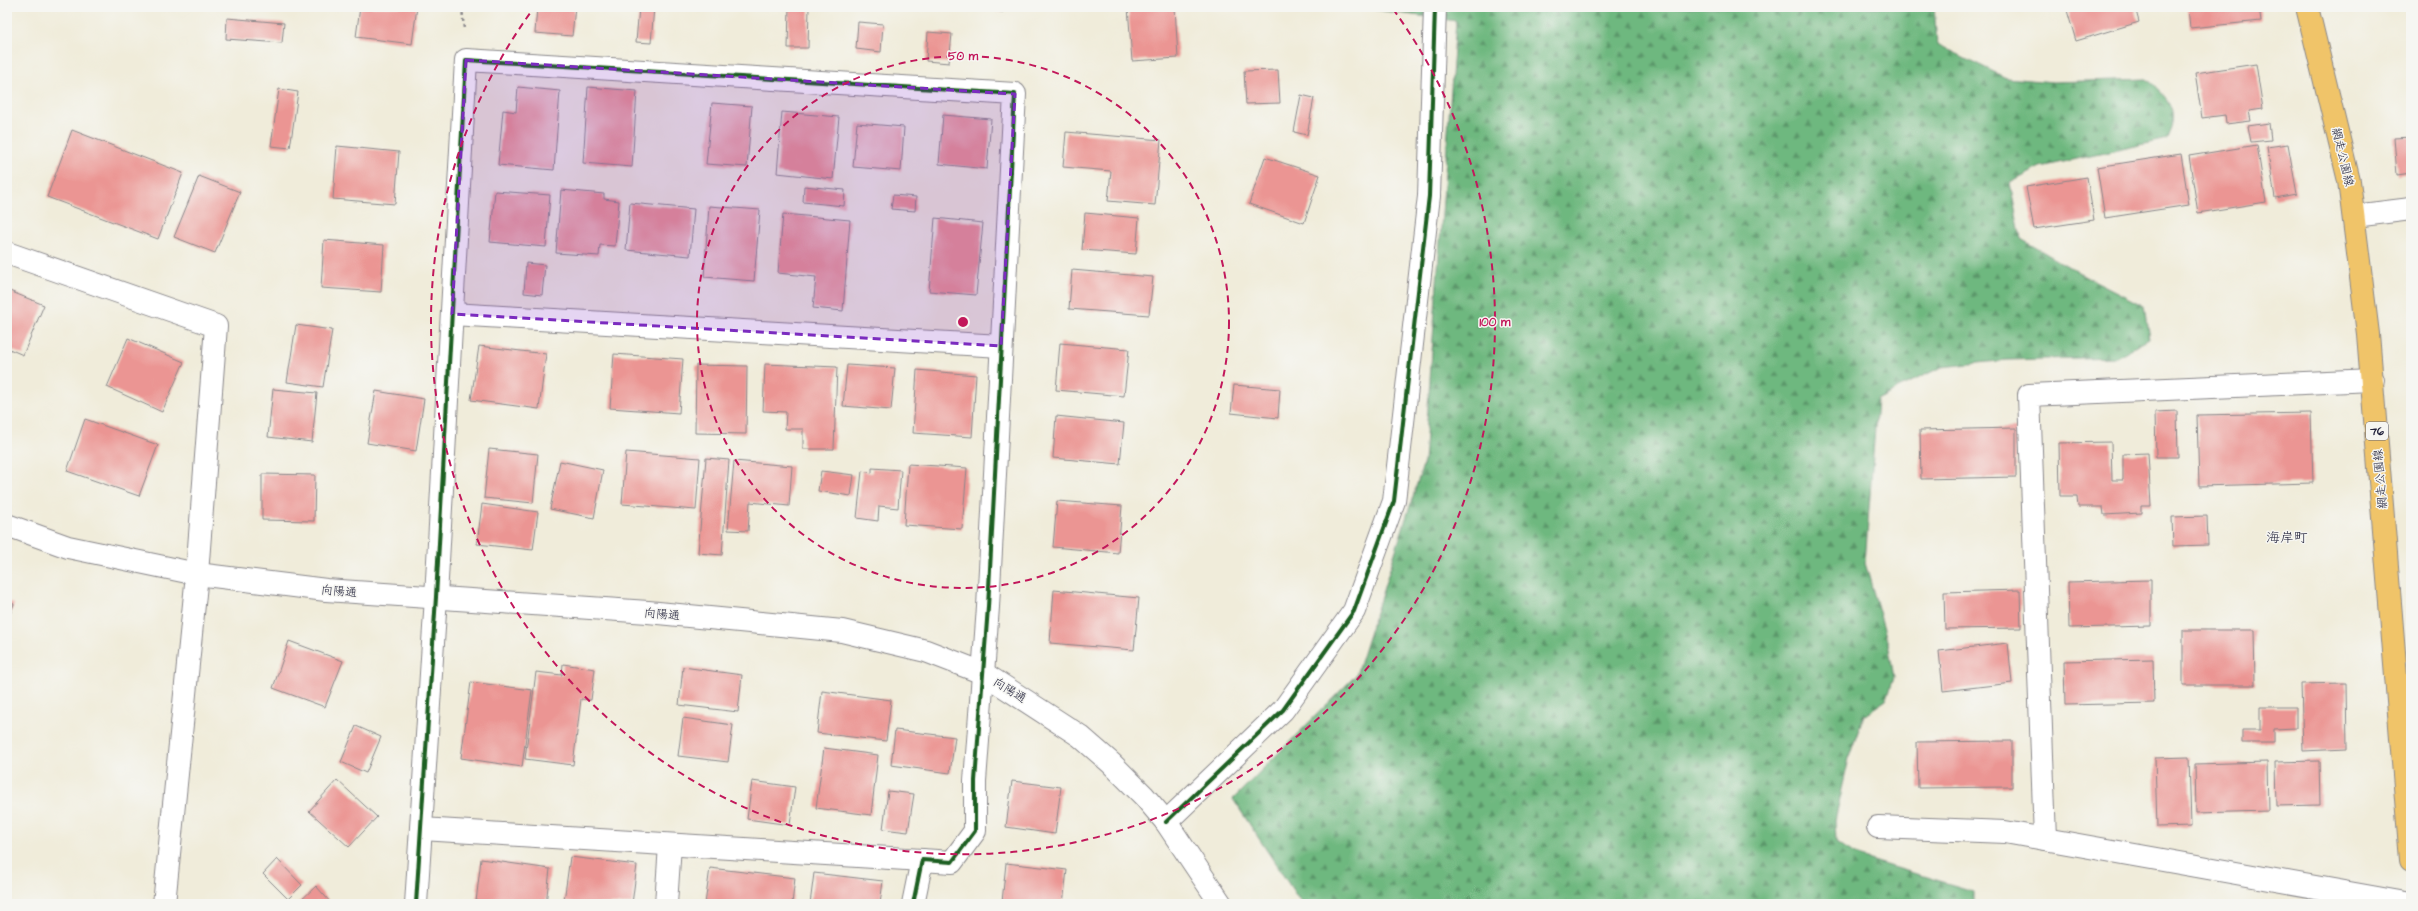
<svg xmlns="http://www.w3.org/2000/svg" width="2418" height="911" font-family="'Architects Daughter','Klee One',sans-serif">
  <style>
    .forest { fill: url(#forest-firs); stroke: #486d5d }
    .building { fill: #eb9593 }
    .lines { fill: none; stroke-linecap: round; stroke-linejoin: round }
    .minor-casing { stroke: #89878a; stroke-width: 24 }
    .tertiary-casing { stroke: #89878a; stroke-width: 24 }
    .primary-casing { stroke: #89878a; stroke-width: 24 }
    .path { stroke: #89878a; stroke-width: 2.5; stroke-dasharray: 3 3; stroke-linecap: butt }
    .minor { stroke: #fff; stroke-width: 22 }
    .tertiary { stroke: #fff; stroke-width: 22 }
    .primary { stroke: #f0c469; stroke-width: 22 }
    .cycleway-casing { stroke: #f6f6f2; stroke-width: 6 }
    .cycleway { stroke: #1b5e20; stroke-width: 4 }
    .marked { fill: #7b2cbf; fill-opacity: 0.2; stroke: #7b2cbf; stroke-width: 3; stroke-dasharray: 8 5; stroke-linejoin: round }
    .ring { fill: none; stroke: #c2185b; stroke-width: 2; stroke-dasharray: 7 5 }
    .labels { text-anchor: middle; stroke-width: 3; stroke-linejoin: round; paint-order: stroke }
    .shield { fill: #f6f6f2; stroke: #626272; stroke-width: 1 }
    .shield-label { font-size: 11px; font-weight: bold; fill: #22223b }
    .street-label { font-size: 12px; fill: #22223b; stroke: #f6f6f2 }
    .quarter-label { font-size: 14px; fill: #22223b; stroke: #f6f6f2 }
    .centre { fill: #c2185b; stroke: #f6f6f2; stroke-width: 2 }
    .ring-label { font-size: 12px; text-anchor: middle; font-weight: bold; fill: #c2185b; stroke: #f6f6f2; stroke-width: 3; stroke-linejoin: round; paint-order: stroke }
  </style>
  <defs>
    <pattern id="forest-firs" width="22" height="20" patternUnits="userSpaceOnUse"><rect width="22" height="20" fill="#6eb87f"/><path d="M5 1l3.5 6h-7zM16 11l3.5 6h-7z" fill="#5a9569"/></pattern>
  </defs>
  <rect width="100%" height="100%" fill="#f6f6f2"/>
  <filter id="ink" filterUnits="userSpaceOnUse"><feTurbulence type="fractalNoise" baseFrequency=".025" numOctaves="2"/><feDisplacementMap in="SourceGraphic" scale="8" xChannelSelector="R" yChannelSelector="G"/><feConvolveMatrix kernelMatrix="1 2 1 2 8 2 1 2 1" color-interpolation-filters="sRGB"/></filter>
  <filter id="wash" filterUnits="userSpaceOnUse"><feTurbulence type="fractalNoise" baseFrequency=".012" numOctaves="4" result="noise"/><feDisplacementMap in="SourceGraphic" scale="16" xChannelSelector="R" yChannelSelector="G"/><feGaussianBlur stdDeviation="0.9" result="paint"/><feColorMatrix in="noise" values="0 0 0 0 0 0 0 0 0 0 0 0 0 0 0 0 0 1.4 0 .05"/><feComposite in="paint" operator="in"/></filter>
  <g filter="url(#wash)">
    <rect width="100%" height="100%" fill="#f0ecda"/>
    <path class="forest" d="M1356,7H1934L1937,44L2006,78L2053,82L2147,79C2169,99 2180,110 2167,139L2041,167L2010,183L2021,239L2076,271L2144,306L2149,339L2116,357L2007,360L1941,367L1877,400L1865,563L1888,643L1894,678L1886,700L1864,715L1850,754L1835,820L1836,842L1860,857L1973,891V904H1302L1233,799L1356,675L1424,462L1456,21Z"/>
    <g id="blocks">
      <g class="building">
        <polygon points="360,7 417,7 412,44 356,37"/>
        <polygon points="537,7 575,7 572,36 535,33"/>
        <polygon points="639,7 654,7 651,43 636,42"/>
        <polygon points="789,7 809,7 808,48 788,48"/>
        <polygon points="960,7 1004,7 1003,12"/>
        <polygon points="1128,7 1175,7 1178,58 1132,61"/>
        <polygon points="2066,7 2135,7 2139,22 2076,41"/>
        <polygon points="2188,7 2259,7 2261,21 2190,28"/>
        <polygon points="227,18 284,23 282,43 226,39"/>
        <polygon points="858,22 883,24 881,52 856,49"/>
        <polygon points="928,32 952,34 949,63 926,61"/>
        <polygon points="2256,64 2263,109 2249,111 2251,121 2226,124 2225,115 2202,118 2195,73"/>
        <polygon points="1278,70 1280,103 1246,104 1244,71"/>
        <polygon points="518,87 560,91 554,170 498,165 503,110 516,112"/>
        <polygon points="588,87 637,91 632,167 583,163"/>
        <polygon points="279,89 298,92 290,148 271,146"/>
        <polygon points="1301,95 1314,98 1307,135 1294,132"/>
        <polygon points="712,103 752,106 747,167 706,164"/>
        <polygon points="782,112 839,117 833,179 777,173"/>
        <polygon points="943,115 991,119 987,169 939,164"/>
        <polygon points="857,123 904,127 901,171 853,167"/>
        <polygon points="2269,123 2271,140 2251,142 2248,126"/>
        <polygon points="72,130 183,173 158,239 47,197"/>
        <polygon points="1066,132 1161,140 1155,205 1108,201 1111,171 1063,167"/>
        <polygon points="2411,137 2411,173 2397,175 2394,138"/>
        <polygon points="2288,144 2297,194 2275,198 2267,147"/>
        <polygon points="2257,145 2266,202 2198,213 2189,156"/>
        <polygon points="337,146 399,152 395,204 333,199"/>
        <polygon points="2181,154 2189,205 2105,218 2097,167"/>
        <polygon points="1265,157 1320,175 1304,223 1249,204"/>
        <polygon points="199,176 240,192 215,253 174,237"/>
        <polygon points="2087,177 2094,220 2034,229 2026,187"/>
        <polygon points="804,186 845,190 844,206 803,202"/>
        <polygon points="561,190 604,194 604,199 619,201 615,246 600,245 599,256 556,253"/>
        <polygon points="495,191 550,195 546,247 490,242"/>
        <polygon points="893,195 916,197 915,211 891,209"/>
        <polygon points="630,203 694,209 690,256 626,250"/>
        <polygon points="709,206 760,210 754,281 704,277"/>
        <polygon points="1085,213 1139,218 1136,254 1082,250"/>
        <polygon points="783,214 850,220 843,311 813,308 816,277 778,273"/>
        <polygon points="935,218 983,223 976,295 929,291"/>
        <polygon points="324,240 384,245 381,292 321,288"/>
        <polygon points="526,263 545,265 542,295 524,293"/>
        <polygon points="1072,270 1153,277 1149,315 1069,309"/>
        <polygon points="7,290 44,305 23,355 7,348"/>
        <polygon points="296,325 332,330 323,387 287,382"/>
        <polygon points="128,338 184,362 162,412 107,387"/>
        <polygon points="1060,343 1129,349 1124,396 1056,390"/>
        <polygon points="479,346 546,354 539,409 471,400"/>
        <polygon points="614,354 683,359 679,413 610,408"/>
        <polygon points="765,364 837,367 834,449 803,449 803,429 785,429 786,412 763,411"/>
        <polygon points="696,365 747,366 746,434 695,433"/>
        <polygon points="847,365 895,368 891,410 843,406"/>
        <polygon points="917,370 976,375 972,437 913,433"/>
        <polygon points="1234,385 1280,389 1278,418 1231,413"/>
        <polygon points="273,389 317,393 312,442 268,437"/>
        <polygon points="376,391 424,399 416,451 367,443"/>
        <polygon points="2177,411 2178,457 2156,457 2155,412"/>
        <polygon points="2311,413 2313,483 2199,486 2197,415"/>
        <polygon points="1056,416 1124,423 1120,464 1053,458"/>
        <polygon points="85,419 158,445 139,496 67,471"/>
        <polygon points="2016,428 2016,477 1921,479 1920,430"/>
        <polygon points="2111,442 2112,480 2123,480 2123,454 2148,453 2151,506 2141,506 2141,513 2104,515 2103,507 2078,507 2077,496 2060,496 2059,443"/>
        <polygon points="489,449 538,454 533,503 484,498"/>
        <polygon points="626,452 700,458 696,510 622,504"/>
        <polygon points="706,458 729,460 722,555 698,553"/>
        <polygon points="560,461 603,470 594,518 550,509"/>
        <polygon points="734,461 792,466 789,506 750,502 748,531 728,530"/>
        <polygon points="908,464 967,468 962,529 904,525"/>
        <polygon points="872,468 901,470 898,508 879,506 878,521 857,518 862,471 872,473"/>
        <polygon points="821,471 854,475 851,496 818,491"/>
        <polygon points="262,474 315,475 314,521 262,520"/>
        <polygon points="1057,501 1122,506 1118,553 1053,547"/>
        <polygon points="482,504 538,512 533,550 477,544"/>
        <polygon points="2207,516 2208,545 2173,546 2172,517"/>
        <polygon points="2151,580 2151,626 2069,628 2068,582"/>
        <polygon points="1054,590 1139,598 1134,650 1050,643"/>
        <polygon points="2020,590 2021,628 1945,629 1944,592"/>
        <polygon points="7,601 14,604 7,622"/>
        <polygon points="2183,630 2254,630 2255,685 2183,685"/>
        <polygon points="289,641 343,661 325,707 273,688"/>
        <polygon points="2008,643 2012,683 1943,691 1939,651"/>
        <polygon points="2153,659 2154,703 2065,705 2064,661"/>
        <polygon points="563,664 595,669 591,700 581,699 573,765 525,759 536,672 562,675"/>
        <polygon points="683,667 742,675 738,712 679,705"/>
        <polygon points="471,682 532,690 522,767 461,758"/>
        <polygon points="2346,683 2347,749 2303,751 2301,684"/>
        <polygon points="822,691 891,700 886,741 817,733"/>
        <polygon points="2260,707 2296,707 2296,728 2274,729 2274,743 2242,743 2242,730 2260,730"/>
        <polygon points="683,718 733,725 728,762 678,756"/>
        <polygon points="356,726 381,737 366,773 341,762"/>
        <polygon points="895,730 955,737 950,773 891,765"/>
        <polygon points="2012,741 2012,787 1918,788 1917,742"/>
        <polygon points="824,748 878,755 871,815 816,808"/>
        <polygon points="2189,757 2191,826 2157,827 2155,758"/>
        <polygon points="2319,761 2320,805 2276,806 2275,762"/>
        <polygon points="2267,762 2268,811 2196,813 2195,764"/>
        <polygon points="337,780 377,817 349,847 309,811"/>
        <polygon points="752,781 795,787 790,825 747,819"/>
        <polygon points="1012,781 1061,787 1055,834 1006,827"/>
        <polygon points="888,791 914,794 908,832 883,829"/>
        <polygon points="570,857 637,865 632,904 587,904 564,901"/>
        <polygon points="277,859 302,885 288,899 263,874"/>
        <polygon points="481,859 550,869 546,904 476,902"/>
        <polygon points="1006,863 1067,870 1063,904 1002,902"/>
        <polygon points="710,868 795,878 792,904 705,904"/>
        <polygon points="814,873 883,881 880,904 810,904"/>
        <polygon points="316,886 332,904 297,904"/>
      </g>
    </g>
  </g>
  <g filter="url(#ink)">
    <use href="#blocks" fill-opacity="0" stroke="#89878a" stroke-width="1"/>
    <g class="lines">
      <g class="minor-casing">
        <g id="minor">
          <polyline points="2354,216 2411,209"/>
          <polyline points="7,253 216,326 197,574"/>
          <polyline points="452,314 1001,346"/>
          <polyline points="1878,827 2005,832 2411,904"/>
          <polyline points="422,829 922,860"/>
          <polyline points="2045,839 2029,395 2373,380"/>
          <polyline points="416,904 436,597 466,60 1015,94 988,607 975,781 975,831 952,862 922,860 913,904"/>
          <polyline points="666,904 670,845"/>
        </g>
      </g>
      <g class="tertiary-casing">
        <g id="tertiary">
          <polyline points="7,525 68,547 197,574 326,590 648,612 842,631 926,651 983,673 1080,736 1111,763 1144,796 1166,822 1221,904"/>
          <polyline points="1166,822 1283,710 1354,611 1394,501 1429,196 1435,7"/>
          <polyline points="164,904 197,574"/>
        </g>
      </g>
      <g class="primary-casing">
        <polyline id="primary" points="2307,7 2349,181 2368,334 2411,860"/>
      </g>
      <polyline class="path" points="462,7 464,30"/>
      <use href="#minor" class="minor"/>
      <use href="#tertiary" class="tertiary"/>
      <use href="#primary" class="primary"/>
      <g class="cycleway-casing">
        <g id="cycleway">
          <polyline points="1166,822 1283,710 1354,611 1394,501 1429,196 1435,7"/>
          <polyline points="416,904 436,597 466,60 1015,94 988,607 975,781 975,831 952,862 922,860 913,904"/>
        </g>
      </g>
      <use href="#cycleway" class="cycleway"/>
    </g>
  </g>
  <path class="marked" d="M466,60L1015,94L1001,346L452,314Z"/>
  <g class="ring">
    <circle cx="963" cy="322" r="266"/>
    <path d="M1393 9A532 532 0 1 1 533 9"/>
  </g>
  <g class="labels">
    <rect class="shield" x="2366" y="422" width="22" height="18" rx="3"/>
    <g class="shield-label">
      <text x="2377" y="435">76</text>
    </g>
    <g class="street-label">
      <text transform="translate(2343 157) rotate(77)" y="4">網走公園線</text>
      <text transform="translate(2380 479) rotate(-95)" y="4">網走公園線</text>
      <text transform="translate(339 591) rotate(5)" y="4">向陽通</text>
      <text transform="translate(662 614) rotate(5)" y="4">向陽通</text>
      <text transform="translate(1010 690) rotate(32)" y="4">向陽通</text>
    </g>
    <g class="quarter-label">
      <text x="2287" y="542">海岸町</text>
    </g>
  </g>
  <circle cx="963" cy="322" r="6" class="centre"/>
  <g class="ring-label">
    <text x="963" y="60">50 m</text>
    <text x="1495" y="326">100 m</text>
  </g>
  <rect width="2418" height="911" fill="none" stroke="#f6f6f2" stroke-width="24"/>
</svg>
